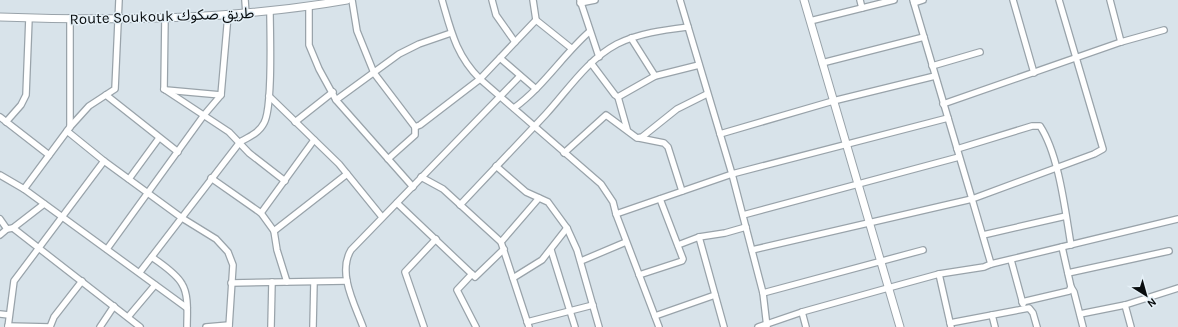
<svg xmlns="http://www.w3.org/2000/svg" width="1178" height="327" font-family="Karla,'Noto Sans Arabic',sans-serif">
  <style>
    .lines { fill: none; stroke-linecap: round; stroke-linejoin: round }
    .minor-casing { stroke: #99a3aa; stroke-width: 8 }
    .tertiary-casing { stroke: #99a3aa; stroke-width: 9 }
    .minor { stroke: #fff; stroke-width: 5.5 }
    .tertiary { stroke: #fff; stroke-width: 7 }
    .labels { text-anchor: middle; stroke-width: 3; stroke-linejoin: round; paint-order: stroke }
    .street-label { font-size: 15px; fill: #090d0f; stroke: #e5f0f7 }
  </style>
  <rect width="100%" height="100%" fill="#d8e3ea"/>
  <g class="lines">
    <g class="minor-casing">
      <g id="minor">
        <polyline points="245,0 246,14"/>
        <polyline points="352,0 357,31 374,73 415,127"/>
        <path d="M442,0C451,31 456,55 480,79L601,184L613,202L616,214L732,174L948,118L972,199L752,250"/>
        <polyline points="492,0 496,15 515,42"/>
        <polyline points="533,0 536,20 571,48"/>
        <polyline points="580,0 599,57"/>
        <polyline points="680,0 732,174 763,293 767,327"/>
        <polyline points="860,0 862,8"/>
        <polyline points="913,0 948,118"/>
        <polyline points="1013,0 1034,73"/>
        <polyline points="1110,0 1121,42"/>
        <polyline points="580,3 595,0"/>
        <polyline points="914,3 923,0"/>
        <polyline points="309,7 309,45 319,69 336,100 413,187"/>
        <polyline points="70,18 70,127"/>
        <polyline points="810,21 894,0"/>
        <polyline points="631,38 655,76"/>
        <polyline points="500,58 536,89"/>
        <polyline points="591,63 615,95 618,97 655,76 699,65"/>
        <polyline points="822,63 924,37"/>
        <polyline points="932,66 980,52"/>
        <polyline points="164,89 229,132 249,153 285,181"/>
        <polyline points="164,89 165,17"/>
        <polyline points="166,90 221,95"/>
        <polyline points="106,95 178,152"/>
        <polyline points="269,96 339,164 382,217"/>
        <polyline points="618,97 627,129"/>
        <polyline points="336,100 399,54 419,44 451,33"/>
        <polyline points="943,104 1121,42 1164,30"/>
        <path d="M514,108C543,87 563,55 589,32"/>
        <polyline points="0,117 49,155"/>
        <polyline points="6,122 21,105 26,95 29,18"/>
        <polyline points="295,122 333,92"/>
        <polyline points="415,127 420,125 480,79 536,20"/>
        <polyline points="67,131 104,161 182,218 216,239 228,252 233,265 229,327"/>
        <polyline points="720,134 833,101 935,76"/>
        <polyline points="639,138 664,143 668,147 682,191"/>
        <path d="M957,149L1032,126H1040C1059,155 1065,210 1071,245"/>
        <polyline points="564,153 606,115 637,138 642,137 677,109 707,94"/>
        <polyline points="388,159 415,135 415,127"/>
        <polyline points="496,166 526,192 548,202 567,228 577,250 599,327"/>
        <polyline points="0,175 24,189 187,308"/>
        <polyline points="421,177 443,189 501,242 529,327"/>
        <polyline points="211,178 261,213 274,231 277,250 287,282"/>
        <polyline points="129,179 159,138"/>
        <polyline points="24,189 70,127 89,106 115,89 119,0"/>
        <polyline points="397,203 475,277 504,249"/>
        <path d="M460,205C488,175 517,145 546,114C568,90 587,60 617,44C639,33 664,30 688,27"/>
        <polyline points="261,213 314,140"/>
        <polyline points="616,214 659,327"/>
        <polyline points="743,215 959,157"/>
        <polyline points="0,219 7,229"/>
        <polyline points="13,228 140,327"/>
        <polyline points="274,231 347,174"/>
        <polyline points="0,235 7,229 13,228 44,204"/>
        <polyline points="983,235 1066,216"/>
        <polyline points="699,237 724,327"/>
        <polyline points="501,242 539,198"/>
        <polyline points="678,245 699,237 725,233 746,227"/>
        <polyline points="107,249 204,115 221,95 228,15"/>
        <polyline points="551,250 575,327"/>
        <path d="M152,257C161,264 176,273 182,284C189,295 187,314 187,327"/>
        <polyline points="1011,260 1023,304"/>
        <polyline points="581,261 626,242"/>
        <polyline points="991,264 1178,219"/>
        <path d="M140,272L240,142C249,137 259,133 264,123C273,107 270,34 270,12"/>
        <polyline points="1068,273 1169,251"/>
        <polyline points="472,274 457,290 476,327"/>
        <polyline points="939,274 951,327"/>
        <polyline points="639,275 682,261 683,259 660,199"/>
        <polyline points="513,278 542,260 567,228"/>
        <polyline points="231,283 347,281"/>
        <polyline points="1071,287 1074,292 1083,327"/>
        <polyline points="763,293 923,250"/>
        <polyline points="1022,302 1069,291 1071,287 1062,247"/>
        <polyline points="1125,305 1131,327"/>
        <polyline points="802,312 806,327"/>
        <polyline points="0,314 9,315"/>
        <polyline points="1080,314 1125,305 1178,288"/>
        <polyline points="992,315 995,327"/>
        <polyline points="655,316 715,295"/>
        <polyline points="128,317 155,285"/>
        <polyline points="527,322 593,305"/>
        <polyline points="950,323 1029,308 1033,313 1037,327"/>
        <polyline points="8,326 50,327"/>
        <polyline points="8,327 14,281 104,161"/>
        <polyline points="50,327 54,317 82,281"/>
        <polyline points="100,327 114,306"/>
        <polyline points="206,327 229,325"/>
        <polyline points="271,327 272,282"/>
        <polyline points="313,327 314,282"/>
        <path d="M363,327C355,305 337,273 351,250L520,76"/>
        <polyline points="424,327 405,272 436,239"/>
        <polyline points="758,327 802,312 888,288 939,274 984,267 991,264 972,199 1094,154 1103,149 1059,0"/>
      </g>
    </g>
    <g class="tertiary-casing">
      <g id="tertiary">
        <polyline points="804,0 900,327"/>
        <path d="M0,17C116,21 233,20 347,0"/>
      </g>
    </g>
    <use href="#minor" class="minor"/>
    <use href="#tertiary" class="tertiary"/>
  </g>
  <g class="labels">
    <g class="street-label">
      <text transform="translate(162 16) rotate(-2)" y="5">Route Soukouk طريق صكوك</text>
    </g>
  </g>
  <g transform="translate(1146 295) rotate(143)" stroke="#e5f0f7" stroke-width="3" paint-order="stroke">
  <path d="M0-3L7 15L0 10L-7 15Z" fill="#090d0f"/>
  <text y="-6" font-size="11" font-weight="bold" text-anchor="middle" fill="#090d0f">N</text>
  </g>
</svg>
